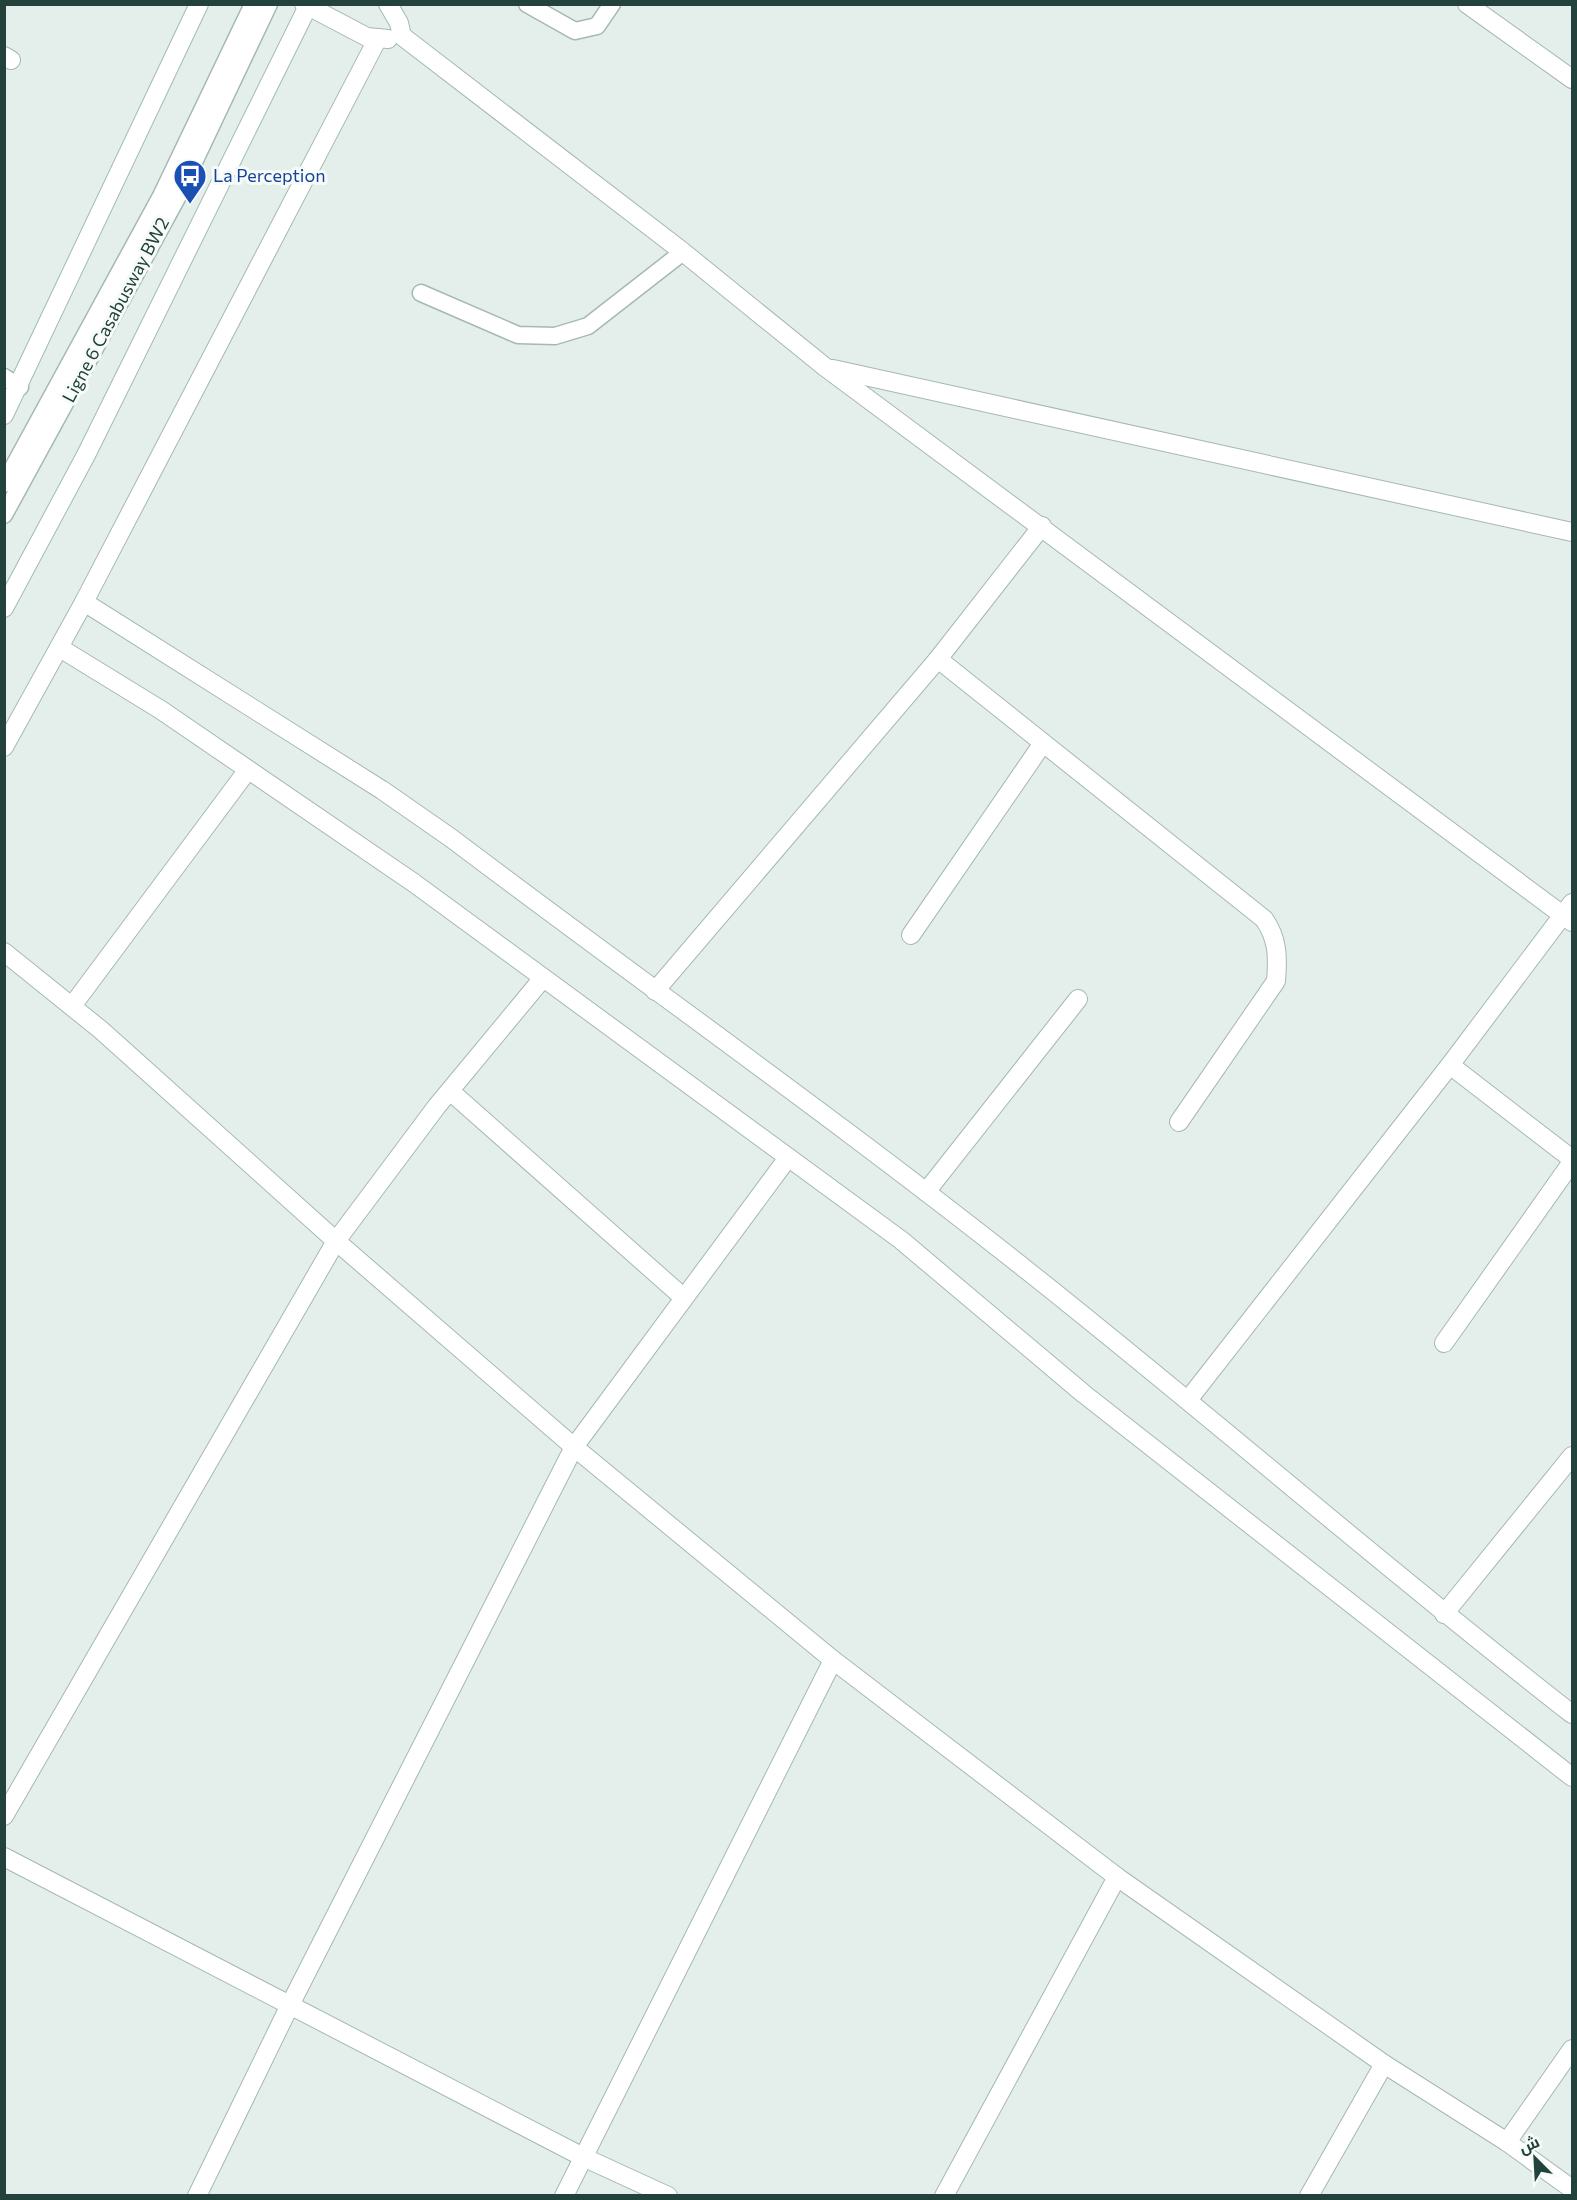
<svg xmlns="http://www.w3.org/2000/svg" width="1577" height="2200" font-family="Commissioner,Cairo,sans-serif">
  <style>
    .lines { fill: none; stroke-linecap: round; stroke-linejoin: round }
    .service-casing { stroke: #a6b8b3; stroke-width: 19 }
    .minor-casing { stroke: #a6b8b3; stroke-width: 20 }
    .secondary-casing { stroke: #a2bbb4; stroke-width: 20 }
    .service { stroke: #fff; stroke-width: 16 }
    .minor { stroke: #fff; stroke-width: 18 }
    .secondary { stroke: #fff; stroke-width: 18 }
    .labels { text-anchor: middle; stroke-width: 6; stroke-linejoin: round; paint-order: stroke }
    .transit-label { font-size: 18px; fill: #164399; stroke: #f6fbf8; text-anchor: start }
    .street-label { font-size: 18px; fill: #22423b; stroke: #f6fbf8 }
  </style>
  <rect width="100%" height="100%" fill="#e4efeb"/>
  <g class="lines">
    <g class="service-casing">
      <g id="service">
        <polyline points="527,4 575,31 597,26 612,4"/>
        <polyline points="421,293 518,335 555,336 588,326 683,252"/>
        <polyline points="4,377 20,387"/>
        <polyline points="4,484 161,196 253,4"/>
        <polyline points="4,515 177,198 269,4"/>
      </g>
    </g>
    <g class="minor-casing">
      <g id="minor">
        <polyline points="304,4 367,37 388,39"/>
        <polyline points="388,4 399,23 402,36 683,252 825,367 1572,922"/>
        <polyline points="1467,4 1572,79"/>
        <polyline points="4,56 11,60"/>
        <polyline points="833,369 1572,532"/>
        <path d="M84,602L382,790L451,838C643,983 840,1122 1029,1272C1212,1417 1388,1571 1572,1714"/>
        <polyline points="60,648 161,710 414,883 901,1240 1084,1394 1572,1777"/>
        <path d="M938,659L1264,919C1278,939 1278,957 1276,981L1179,1122"/>
        <polyline points="4,747 84,602 378,38"/>
        <polyline points="911,935 1043,743"/>
        <polyline points="4,952 101,1030 336,1241 574,1447 833,1660 1117,1877 1384,2064 1507,2142 1572,2189"/>
        <polyline points="655,991 938,659 1042,526"/>
        <polyline points="72,1006 247,771"/>
        <polyline points="1450,1065 1572,1159"/>
        <polyline points="450,1091 684,1298"/>
        <polyline points="926,1192 1078,999"/>
        <polyline points="1444,1343 1572,1162"/>
        <polyline points="1188,1400 1450,1065 1572,903"/>
        <polyline points="1444,1614 1572,1456"/>
        <polyline points="4,1816 336,1241 437,1106 543,978"/>
        <polyline points="4,1857 583,2157 668,2196"/>
        <polyline points="1507,2142 1572,2049"/>
        <polyline points="197,2196 289,2007 574,1447 787,1159"/>
        <polyline points="564,2196 833,1660"/>
        <polyline points="944,2196 1117,1877"/>
        <polyline points="1309,2196 1384,2064"/>
      </g>
    </g>
    <g class="secondary-casing">
      <g id="secondary">
        <polyline points="4,415 199,4"/>
        <polyline points="4,608 86,455 309,4"/>
      </g>
    </g>
    <use href="#service" class="service"/>
    <use href="#minor" class="minor"/>
    <use href="#secondary" class="secondary"/>
  </g>
  <defs>
    <g id="bus-pin" transform="scale(1.725)"><path d="M0 17L-7.5 6A9.5 9.5 0 1 1 7.5 6Z" fill="#1a4fb4" stroke="#f6fbf8"/><path d="M-5-6H5V4H4V6H2V4H-2V6H-4V4H-5ZM-3.5-4V0h7V-4ZM-3.5 1.2v1.5H-2V1.2ZM2 1.2v1.5H3.5V1.2Z" fill="#fff"/></g>
  </defs>
  <g fill-rule="evenodd">
    <use href="#bus-pin" x="190" y="176"/>
  </g>
  <g class="labels">
    <g class="transit-label">
      <text x="213" y="182">La Perception</text>
    </g>
    <g class="street-label">
      <text transform="translate(116 310) rotate(-62)" y="6">Ligne 6 Casabusway BW2</text>
    </g>
  </g>
  <rect width="1577" height="2200" fill="none" stroke="#22423b" stroke-width="12"/>
  <g transform="translate(1535 2158) rotate(336)" stroke="#f6fbf8" stroke-width="4.5" paint-order="stroke">
  <path d="M0-4.5L10 22L0 15L-10 22Z" fill="#22423b"/>
  <text y="-9" font-size="16" font-weight="bold" text-anchor="middle" fill="#22423b">ش</text>
  </g>
</svg>
